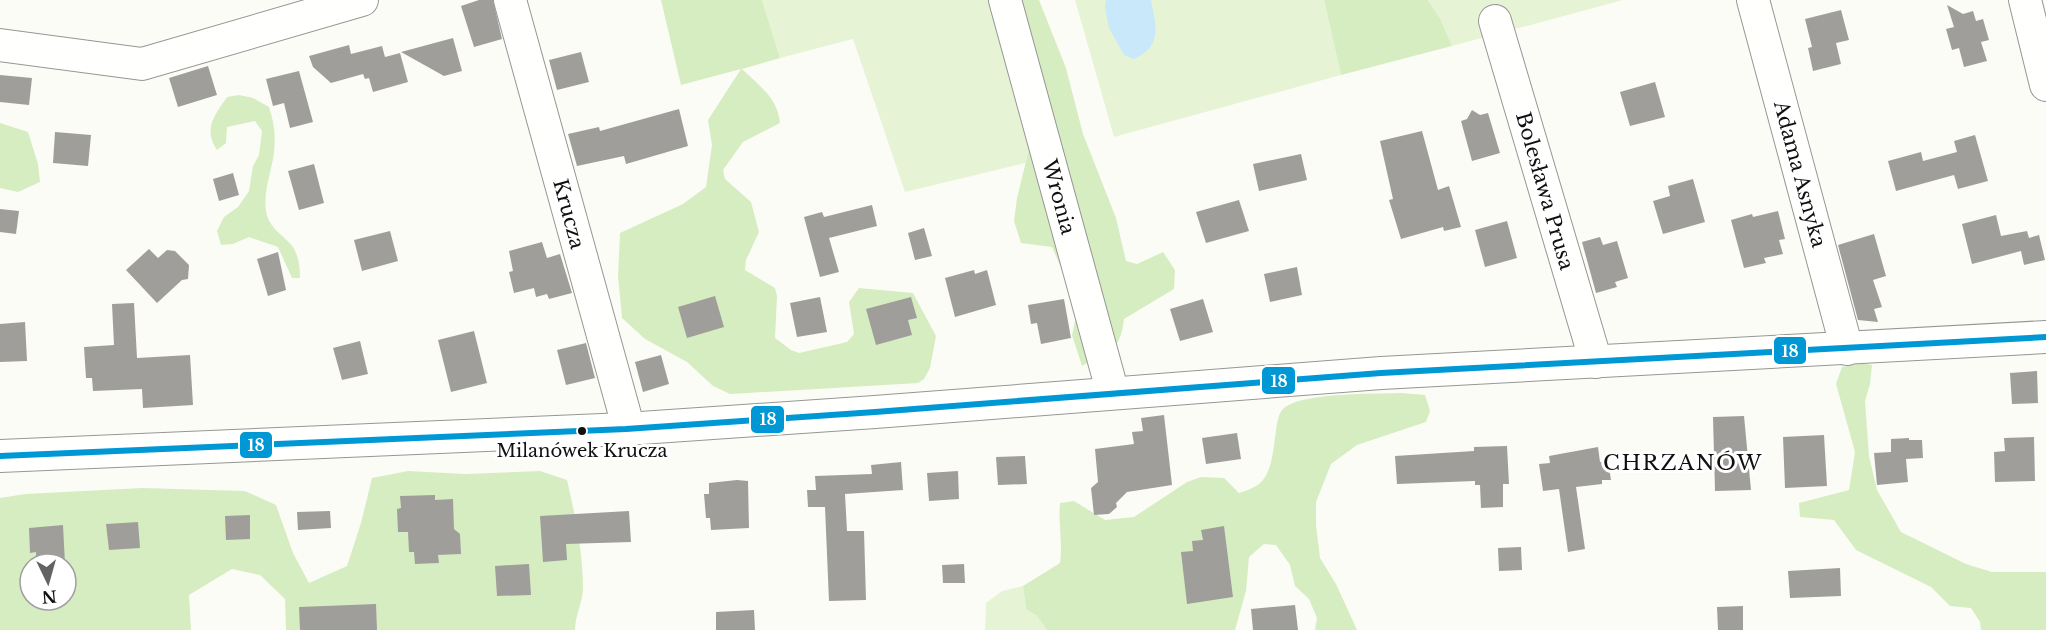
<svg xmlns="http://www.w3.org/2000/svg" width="2046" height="630" font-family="'Libre Baskerville',serif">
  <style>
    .green { fill: #e6f4d5 }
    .forest { fill: #d6edc2; fill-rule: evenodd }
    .water { fill: #c9e8fa }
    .building { fill: #a09e9b }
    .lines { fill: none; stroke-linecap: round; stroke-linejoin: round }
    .minor-casing { stroke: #969694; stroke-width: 34 }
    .minor { stroke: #fffffe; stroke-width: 32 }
    .bus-1-casing { stroke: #fff; stroke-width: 10 }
    .bus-1 { stroke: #0098d4; stroke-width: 6 }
    .bus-dot { fill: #101010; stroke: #fff; stroke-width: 2 }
    .labels { text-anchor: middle; stroke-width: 6; stroke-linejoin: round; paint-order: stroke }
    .bus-label { font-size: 18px; fill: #101010; stroke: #fff }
    .street-label { font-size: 20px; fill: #101010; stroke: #fff }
    .neighbourhood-label { font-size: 21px; letter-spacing: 1.5px; fill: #101010; stroke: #fff }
    .line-badge { stroke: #fff; stroke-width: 2 }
    .badge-label { font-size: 16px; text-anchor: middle; font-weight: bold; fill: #fff }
  </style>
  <rect width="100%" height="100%" fill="#fcfcf7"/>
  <g class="green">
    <polygon points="762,0 1014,0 1058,155 905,192 853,39 780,58"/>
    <polygon points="1075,0 1324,0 1341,75 1114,137"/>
    <polygon points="1428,0 1623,0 1452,46 1441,20"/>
    <polygon points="1023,586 1026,609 1037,616 1047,630 985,630 986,603 1002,591"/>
  </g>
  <g class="forest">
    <path d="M661,0H762L780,58L742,69C759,85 778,99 780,123L743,142L723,170L725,179L751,202L759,232L746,260L745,270L775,288L777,296L775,338L791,350L799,353L847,342L854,334L849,302L859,288L913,293L936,336L930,368L924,379L918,383L730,394L713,386L687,362L645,339L622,318L618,276L620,233L683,204L706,187L712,145L708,120L741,69L681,85Z"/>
    <path d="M1014,0H1039L1066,68L1083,134L1116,218L1126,261L1137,264L1163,252L1175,270L1174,289L1124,319C1120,353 1109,350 1082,366L1072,335L1077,312L1063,272L1052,247L1021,243L1014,221L1017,198L1031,141Z"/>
    <polygon points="1324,0 1428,0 1441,20 1452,46 1341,75"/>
    <path d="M239,95L253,98L269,107C274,122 276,136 274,152C272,171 263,191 266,211C269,229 283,234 293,247C299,257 300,267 300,278H292L278,247L249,237L233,244L221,245L217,231L224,217L238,207L249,191L253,166L259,155L262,131L255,121L227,127L226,143L217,150C203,129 214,116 227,97Z"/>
    <polygon points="0,123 28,132 38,164 40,182 18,192 0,188"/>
    <polygon points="1863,363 1872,365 1870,384 1865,401 1869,456 1877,490 1901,532 1966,564 1992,572 2046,572 2046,630 1981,630 1980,622 1971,608 1950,606 1931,587 1856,550 1834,520 1800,517 1799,503 1849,490 1855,452 1836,384 1842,367"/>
    <path d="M1402,393L1425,395L1430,411L1426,422L1357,445L1331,464L1316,502V525L1320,558L1336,584L1357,630H1315L1317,618L1309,599L1295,586L1290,565L1276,545L1264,544L1249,557L1246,591L1235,630H1047L1037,616L1026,609L1023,586L1060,563C1063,543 1058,524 1060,503L1074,501L1105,520L1134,517L1187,482L1201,477L1224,478L1239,493C1245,491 1251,489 1256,486C1273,476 1273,448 1276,431C1277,424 1278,414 1283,409C1300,392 1377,394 1402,393Z"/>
    <path d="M408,471L465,474L540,471L567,480C575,514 583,553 583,588C583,602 575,615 575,630H286L285,599L260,575L232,569L189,595L191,630H0V498L25,494L142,488L245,491L276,505L293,553L309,583L347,566L361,523L372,478ZM30,564H66V600H30Z"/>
  </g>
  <path class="water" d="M1106,0H1151C1156,26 1163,46 1134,59L1124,55L1109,28L1105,8Z"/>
  <g class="building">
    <polygon points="479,0 493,0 502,39 474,47 461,6"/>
    <polygon points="1947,5 1963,14 1973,11 1976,21 1983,19 1989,40 1981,42 1987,61 1964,67 1959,48 1952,50 1946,29 1954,27"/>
    <polygon points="1841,10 1849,40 1836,43 1841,64 1813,71 1808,48 1812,47 1805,19"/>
    <polygon points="453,38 462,71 444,76 401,52"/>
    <polygon points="349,45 351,54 382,46 385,57 400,53 408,82 373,92 369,78 365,79 363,74 331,83 313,67 309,56"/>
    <polygon points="581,52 589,82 557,90 549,60"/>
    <polygon points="208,66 217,95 178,107 169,78"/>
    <polygon points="299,71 313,122 290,128 284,103 273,106 266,79"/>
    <polygon points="0,75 32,78 29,105 0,102"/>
    <polygon points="1655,82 1665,117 1630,126 1620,92"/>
    <polygon points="679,109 688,146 626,164 624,156 577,166 568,134 599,127 600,131"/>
    <polygon points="1472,110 1480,115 1488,113 1500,153 1472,161 1461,121 1467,119"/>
    <polygon points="1422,131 1438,190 1449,186 1461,227 1444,231 1443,227 1401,239 1389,200 1393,199 1380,141"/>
    <polygon points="55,132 91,135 88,166 53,163"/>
    <polygon points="1975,135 1988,181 1958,189 1954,175 1896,191 1888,161 1921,152 1923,161 1957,152 1954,141"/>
    <polygon points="1301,154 1307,180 1259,191 1253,164"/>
    <polygon points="314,164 324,203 299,210 288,171"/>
    <polygon points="233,173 239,195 219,201 213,179"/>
    <polygon points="1693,179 1705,222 1663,234 1653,201 1670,196 1668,186"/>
    <polygon points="1239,200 1249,231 1206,243 1196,212"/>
    <polygon points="872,205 877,226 829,238 839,272 820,277 804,217 822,212 824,217"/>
    <polygon points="0,209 19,211 16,234 0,232"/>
    <polygon points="1778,211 1785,239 1779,240 1783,254 1764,258 1766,263 1744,268 1731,220 1752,214 1753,217"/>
    <polygon points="1996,215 2001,236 2027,231 2029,238 2039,235 2045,260 2024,265 2021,251 1972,264 1962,224"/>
    <polygon points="1507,221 1517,258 1485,267 1475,230"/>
    <polygon points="924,228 932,256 915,260 908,233"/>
    <polygon points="390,231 398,261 362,271 354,240"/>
    <polygon points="1874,234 1886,276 1873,280 1882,307 1874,309 1878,322 1858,320 1838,245"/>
    <polygon points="1600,237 1603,245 1617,241 1628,278 1615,282 1617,287 1596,293 1582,242"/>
    <polygon points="542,242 547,258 560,254 572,293 549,299 547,294 536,297 534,288 514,293 509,272 513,271 509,251"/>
    <polygon points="149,249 158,258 167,250 175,251 189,265 188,279 182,280 157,303 126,270"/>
    <polygon points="278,252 286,290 268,296 257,259"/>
    <polygon points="1297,267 1302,295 1270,302 1264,274"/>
    <polygon points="974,270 975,274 987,270 996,305 955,317 945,278"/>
    <polygon points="715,296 724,327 687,338 678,307"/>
    <polygon points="820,297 827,332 797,337 790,303"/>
    <polygon points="911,297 917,318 908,320 912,335 876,345 866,309"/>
    <polygon points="1064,299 1071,338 1041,344 1037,323 1031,324 1028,305"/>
    <polygon points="1203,299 1213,332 1180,341 1170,309"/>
    <polygon points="134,303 137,358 190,355 193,405 143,408 142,389 93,391 92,378 86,378 84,347 114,345 112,304"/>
    <polygon points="25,322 27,361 0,362 0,324"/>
    <polygon points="474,331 487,383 451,392 438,340"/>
    <polygon points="360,341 368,374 342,380 333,348"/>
    <polygon points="586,343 595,378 566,385 557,350"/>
    <polygon points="661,355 669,384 643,392 635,362"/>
    <polygon points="2037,371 2038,403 2012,404 2010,373"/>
    <polygon points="1164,415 1172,485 1127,492 1116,503 1117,507 1109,514 1094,515 1091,488 1098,482 1095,449 1134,444 1132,432 1143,431 1141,418"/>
    <polygon points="1744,416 1751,490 1715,491 1713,417"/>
    <polygon points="1237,433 1241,459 1206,464 1202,438"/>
    <polygon points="1824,435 1827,486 1785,488 1783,437"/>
    <polygon points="2034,437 2035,481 1995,482 1994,452 2005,451 2004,438"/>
    <polygon points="1909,438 1909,440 1922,440 1923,458 1906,459 1908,482 1877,485 1874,453 1891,452 1891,439"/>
    <polygon points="1507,446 1509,484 1503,484 1503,507 1481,508 1480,485 1475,485 1475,481 1397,484 1395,456 1474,451 1474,447"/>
    <polygon points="1598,447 1600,462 1608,461 1611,480 1602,480 1602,484 1576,487 1585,549 1568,552 1559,489 1543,491 1539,464 1550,463 1549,456"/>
    <polygon points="1025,456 1027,484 998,485 996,457"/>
    <polygon points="901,462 903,490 845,494 847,531 864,531 866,600 829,601 825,507 808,507 807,490 816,490 815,476 872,474 871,465"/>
    <polygon points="958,471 959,499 929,501 927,473"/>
    <polygon points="737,480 748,481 749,528 711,530 710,518 706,518 704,494 709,494 709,483"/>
    <polygon points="435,495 435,500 453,499 454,529 460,534 461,554 438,555 439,563 415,564 414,552 409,552 408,532 398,532 397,509 401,508 400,496"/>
    <polygon points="330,511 331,528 298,530 297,512"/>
    <polygon points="629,511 631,542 566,544 567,560 543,562 540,516"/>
    <polygon points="250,515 250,539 226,540 225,516"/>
    <polygon points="138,522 140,548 109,550 106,524"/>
    <polygon points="63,525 65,564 36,564 36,552 30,553 29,528"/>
    <polygon points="1224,526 1233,597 1187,604 1181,552 1193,551 1192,541 1203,540 1201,530"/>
    <polygon points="1521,547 1522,570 1499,571 1498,548"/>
    <polygon points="529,564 531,595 497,596 495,566"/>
    <polygon points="964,564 965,583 943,583 942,565"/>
    <polygon points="1840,568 1841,596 1790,598 1788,571"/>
    <polygon points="376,604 377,630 300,630 299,607"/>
    <polygon points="1295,605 1298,630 1253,630 1251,609"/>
    <polygon points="1743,606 1743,630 1718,630 1717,607"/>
    <polygon points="754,610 755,630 716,630 716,612"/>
  </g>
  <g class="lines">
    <g class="minor-casing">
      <g id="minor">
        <polyline points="510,0 625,415 626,429"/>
        <polyline points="1005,0 1109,379 1110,393"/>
        <polyline points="1753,0 1847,349"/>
        <polyline points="2025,0 2046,85"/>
        <polyline points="1495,21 1596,362"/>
        <polyline points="0,45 142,64 362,0"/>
        <polyline points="0,456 626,429 875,412 1381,373 2046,337"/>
      </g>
    </g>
    <use href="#minor" class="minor"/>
    <g class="bus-1-casing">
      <polyline id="bus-1" points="0,456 626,429 875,412 1381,373 2046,337"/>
    </g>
    <use href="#bus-1" class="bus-1"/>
  </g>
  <circle class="bus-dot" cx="582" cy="431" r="5"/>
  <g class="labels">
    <g class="bus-label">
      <text x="582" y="457">Milanówek Krucza</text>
    </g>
    <g class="street-label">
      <text transform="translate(1800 174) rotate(75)" y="7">Adama Asnyka</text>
      <text transform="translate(1545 191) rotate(74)" y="7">Bolesława Prusa</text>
      <text transform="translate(1059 197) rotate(75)" y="7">Wronia</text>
      <text transform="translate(569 214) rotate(75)" y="7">Krucza</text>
    </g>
    <g class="neighbourhood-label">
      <text x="1683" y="470">CHRZANÓW</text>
    </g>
  </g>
  <g class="line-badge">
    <rect x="1773" y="336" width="34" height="29" rx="6" fill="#0098d4"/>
    <rect x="1261" y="366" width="35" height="29" rx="6" fill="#0098d4"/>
    <rect x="750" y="405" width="35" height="29" rx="6" fill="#0098d4"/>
    <rect x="239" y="431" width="34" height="28" rx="6" fill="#0098d4"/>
  </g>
  <g class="badge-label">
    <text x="1790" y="357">18</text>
    <text x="1279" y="387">18</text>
    <text x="768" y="425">18</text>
    <text x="256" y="451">18</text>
  </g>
  <g transform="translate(48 582) rotate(175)"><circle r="28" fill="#ffffff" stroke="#9f9f9f" stroke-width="1.5"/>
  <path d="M0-4.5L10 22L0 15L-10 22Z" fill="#636361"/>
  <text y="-9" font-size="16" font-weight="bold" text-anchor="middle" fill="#101010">N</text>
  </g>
</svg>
